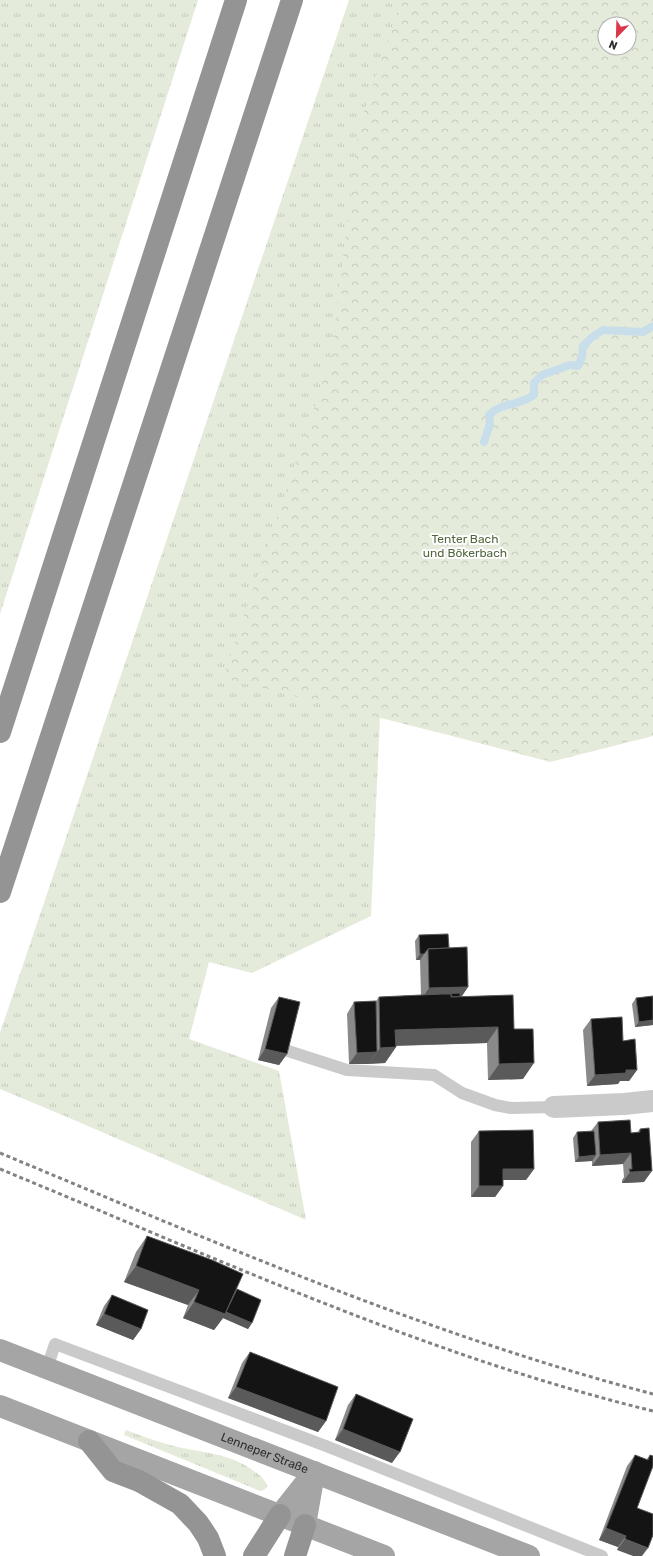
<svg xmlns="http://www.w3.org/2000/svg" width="653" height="1556" font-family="Rubik,sans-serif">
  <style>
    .grass { fill: url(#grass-tufts) }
    .park { fill: url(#park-crowns); fill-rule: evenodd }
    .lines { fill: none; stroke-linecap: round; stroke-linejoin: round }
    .stream { stroke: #c8deea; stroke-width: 8 }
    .lane { stroke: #cacaca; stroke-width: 12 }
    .street { stroke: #cacaca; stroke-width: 22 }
    .primary { stroke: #a5a5a5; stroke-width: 22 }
    .highway { stroke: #949494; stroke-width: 22 }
    .rail { stroke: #828282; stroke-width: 3; stroke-dasharray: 4 3; stroke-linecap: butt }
    .wall { fill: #8a8a8a }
    .shaded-wall { fill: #5a5a5a }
    .building { fill: #141414; stroke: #5a5a5a }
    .labels { text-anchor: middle; stroke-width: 4; stroke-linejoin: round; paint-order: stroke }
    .park-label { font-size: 12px; fill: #53673d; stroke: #fff }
    .street-label { font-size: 12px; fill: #2d2d2d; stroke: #fff }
  </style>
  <defs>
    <pattern id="grass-tufts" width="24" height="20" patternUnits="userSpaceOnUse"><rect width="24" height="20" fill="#e4ebdb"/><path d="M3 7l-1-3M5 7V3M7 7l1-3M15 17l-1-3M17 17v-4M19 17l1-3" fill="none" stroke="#c4cabc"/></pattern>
    <pattern id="park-crowns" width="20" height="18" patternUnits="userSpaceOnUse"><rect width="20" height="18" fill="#e4ebdb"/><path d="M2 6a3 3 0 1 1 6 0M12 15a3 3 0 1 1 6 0" fill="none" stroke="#c4cabc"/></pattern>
  </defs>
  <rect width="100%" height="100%" fill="#fff"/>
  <g class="grass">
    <polygon points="0,0 198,0 0,614"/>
    <polygon points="349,0 618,0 605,24 605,48 653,328 653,736 550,762 380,716 371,916 252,973 209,962 189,1039 279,1071 306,1220 67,1117 0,1089 0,1033"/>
    <path d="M126,1430C140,1435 155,1441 170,1445C199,1453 229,1452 254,1471C260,1475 266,1480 267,1487L264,1490L260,1491L124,1435Z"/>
  </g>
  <path class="park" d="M401,0H653V735L551,761L223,678L331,357L359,127ZM605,24H629V48H605Z"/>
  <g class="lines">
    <path class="stream" d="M484,442L490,424L489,415C502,402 519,406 534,395V383L542,375L570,365L578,366L582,357L583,346L591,338L603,330L643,332L653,326"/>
    <g class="lane">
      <polyline points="285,1050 347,1070 434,1075 462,1093 495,1105 511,1108 554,1107"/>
      <polyline points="47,1368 55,1344 326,1446 602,1556"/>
    </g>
    <polyline class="street" points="554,1107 624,1104 653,1101"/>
    <g class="primary">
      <path id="s1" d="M0,1350L529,1556"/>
      <polyline points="0,1406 384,1556"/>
      <polyline points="280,1515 314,1472"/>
      <polyline points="305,1525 314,1473"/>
    </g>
    <g class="highway">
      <polyline points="0,732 236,0"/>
      <polyline points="0,892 292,0"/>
      <polyline points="89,1441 113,1471 139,1481 180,1504 198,1523 208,1538 215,1556"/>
      <polyline points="254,1556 280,1515"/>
      <polyline points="295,1556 305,1525"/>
    </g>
    <g class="rail">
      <path d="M0,1153C214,1242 428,1335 653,1394"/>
      <path d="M0,1169C214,1257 427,1356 653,1411"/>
    </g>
  </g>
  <g class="wall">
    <polygon points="419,935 449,948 468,987 461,997 514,1029 523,1079 488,1080 487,1043 396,1046 396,1047 385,1063 349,1064 347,1014 354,1002 376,1001 379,997 421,995 420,960 416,960 415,941"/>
    <polygon points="279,997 287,1054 279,1065 258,1060 271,1008"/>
    <polygon points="636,998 653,1025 635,1027 632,1004"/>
    <polygon points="591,1019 637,1070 629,1081 620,1081 618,1084 587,1086 583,1030"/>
    <polygon points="598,1122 631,1133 638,1132 640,1129 644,1182 624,1183 622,1183 622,1180 624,1177 623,1164 592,1166 592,1161 575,1162 573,1138 577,1132 591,1131"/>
    <polygon points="479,1131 534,1169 526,1180 503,1180 503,1186 495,1197 471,1197 471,1142"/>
    <polygon points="147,1236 237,1289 252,1323 248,1329 223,1318 214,1330 183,1318 188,1305 124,1282 136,1252"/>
    <polygon points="112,1295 141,1329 133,1340 96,1325 104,1306"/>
    <polygon points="250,1352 326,1421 318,1432 228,1398 242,1363"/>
    <polygon points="356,1394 392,1463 335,1440 348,1405"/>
    <polygon points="635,1455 646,1460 650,1455 637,1508 653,1514 617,1550 618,1547 599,1540 627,1466"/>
  </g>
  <g class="shaded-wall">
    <polygon points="420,954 424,954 420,960 416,960"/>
    <polygon points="468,987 460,999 435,994 431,999 421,1000 429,988"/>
    <polygon points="653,1020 653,1025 635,1027 639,1022"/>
    <polygon points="498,1027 487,1043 384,1046 395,1030"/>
    <polygon points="396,1047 385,1063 369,1064 380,1048"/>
    <polygon points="265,1049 287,1054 279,1065 258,1060"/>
    <polygon points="377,1052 369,1064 349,1064 357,1053"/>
    <polygon points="534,1063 523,1079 488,1080 499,1064"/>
    <polygon points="626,1070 637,1070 629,1081 620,1081 618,1084 587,1086 595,1075"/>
    <polygon points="631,1153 623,1164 592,1166 600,1155"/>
    <polygon points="596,1155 592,1161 575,1162 579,1157"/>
    <polygon points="503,1169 534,1169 526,1180 495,1180"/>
    <polygon points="652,1171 644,1182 624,1183 622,1183 630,1172"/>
    <polygon points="479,1186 503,1186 495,1197 471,1197"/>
    <polygon points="136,1266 199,1290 188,1305 124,1282"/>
    <polygon points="194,1302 224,1311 252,1323 248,1329 223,1318 214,1330 183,1318"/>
    <polygon points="104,1314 141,1329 133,1340 96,1325"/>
    <polygon points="236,1387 326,1421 318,1432 228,1398"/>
    <polygon points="343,1429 400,1452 392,1463 335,1440"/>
    <polygon points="606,1528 626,1536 618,1547 599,1540"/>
    <polygon points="625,1539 648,1548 642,1556 633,1556 617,1550"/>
  </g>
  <g class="building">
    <polygon points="448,934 449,948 428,949 424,954 420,954 419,935"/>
    <polygon points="467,947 468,987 429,988 428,949"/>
    <polygon points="460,993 460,997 451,997 451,994 435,995 435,994"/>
    <polygon points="443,994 451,994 451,997 513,995 514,1029 533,1029 534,1063 499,1064 498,1027 395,1030 396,1047 380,1048 379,997"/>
    <polygon points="653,996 653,1020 639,1022 636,998"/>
    <polygon points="279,997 300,1002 287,1054 265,1049"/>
    <polygon points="376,1001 377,1052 357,1053 354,1002"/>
    <polygon points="622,1017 623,1041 635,1039 637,1070 626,1070 626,1073 595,1075 591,1019"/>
    <polygon points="630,1120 631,1133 640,1132 640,1129 649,1128 652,1171 632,1172 630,1172 629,1169 632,1169 631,1153 600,1155 598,1122"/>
    <polygon points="533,1130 534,1169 503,1169 503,1186 479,1186 479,1131"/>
    <polygon points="594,1131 596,1155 579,1157 577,1132"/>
    <polygon points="147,1236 212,1260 243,1274 225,1314 194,1302 199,1290 136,1266"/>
    <polygon points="237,1289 261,1300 252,1323 226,1312"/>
    <polygon points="112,1295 148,1310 141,1329 104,1314"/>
    <polygon points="250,1352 338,1387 326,1421 236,1387"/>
    <polygon points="356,1394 413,1419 400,1452 343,1429"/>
    <polygon points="635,1455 648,1460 650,1455 653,1456 653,1466 637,1508 653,1514 653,1535 648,1548 625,1539 626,1536 606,1528"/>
  </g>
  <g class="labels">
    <g class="park-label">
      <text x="465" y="543">Tenter Bach<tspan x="465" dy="14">und Bökerbach</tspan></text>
    </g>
    <g class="street-label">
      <text dy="4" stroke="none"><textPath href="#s1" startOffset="284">Lenneper Straße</textPath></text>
    </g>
  </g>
  <g transform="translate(617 36) rotate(203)"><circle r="19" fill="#ffffff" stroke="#ababab"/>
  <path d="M0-3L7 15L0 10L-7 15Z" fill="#de364a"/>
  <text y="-6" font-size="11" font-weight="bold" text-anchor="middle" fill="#2d2d2d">N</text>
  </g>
</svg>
